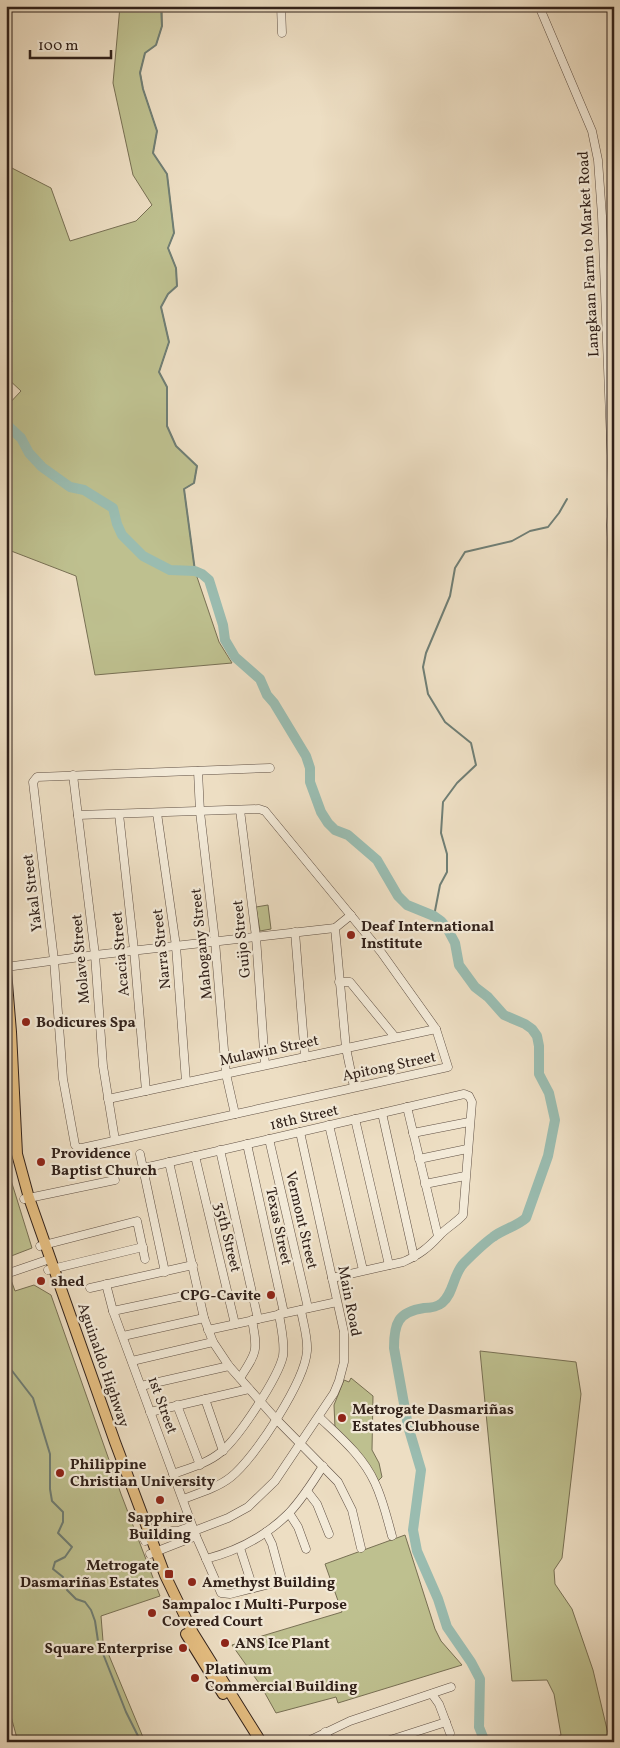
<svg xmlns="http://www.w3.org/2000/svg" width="620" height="1748" font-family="Vollkorn,serif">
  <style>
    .green { fill: #bec08f; stroke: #787054 }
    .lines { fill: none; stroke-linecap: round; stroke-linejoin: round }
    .stream { stroke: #707e74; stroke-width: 2 }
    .river { stroke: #9abcb0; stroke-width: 10 }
    .minor-casing { stroke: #605044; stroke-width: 9 }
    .major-casing { stroke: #31211a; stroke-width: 12 }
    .minor { stroke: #f3ead8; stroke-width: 8 }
    .major { stroke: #e6bf82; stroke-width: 10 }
    .poi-dot { fill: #8f2418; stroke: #f3ead8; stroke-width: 2 }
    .labels { text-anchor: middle; stroke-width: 4.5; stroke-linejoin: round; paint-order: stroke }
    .street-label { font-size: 15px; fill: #31211a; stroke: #f3ead8 }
    .poi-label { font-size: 15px; font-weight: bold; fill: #31211a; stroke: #f3ead8; text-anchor: start }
  </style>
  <rect width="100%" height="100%" fill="#eddec3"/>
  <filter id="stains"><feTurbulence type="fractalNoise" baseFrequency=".004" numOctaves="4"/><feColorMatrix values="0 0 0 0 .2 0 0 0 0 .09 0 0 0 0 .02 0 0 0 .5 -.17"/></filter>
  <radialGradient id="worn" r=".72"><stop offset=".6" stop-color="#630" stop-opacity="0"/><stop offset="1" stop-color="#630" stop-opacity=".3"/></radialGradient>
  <g class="green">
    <polygon points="120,6 162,7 162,26 156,45 145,53 140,72 143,89 157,131 153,153 167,174 174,233 168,248 176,268 177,286 168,294 161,307 169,342 159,372 167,387 167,426 176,446 197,466 194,483 184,489 195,571 219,642 232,663 95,675 76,576 6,549 6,407 21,391 6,377 6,298 12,302 6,276 6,165 51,188 70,241 136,221 152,205 133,175 113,83"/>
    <polygon points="268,905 271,929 260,931 256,907"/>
    <polygon points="6,1164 32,1248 6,1258"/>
    <polygon points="6,1266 15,1291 34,1285 51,1295 121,1494 160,1596 101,1616 103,1641 145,1742 18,1742 6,1698"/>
    <polygon points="480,1351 576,1362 581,1394 562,1558 554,1570 555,1584 572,1609 593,1670 610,1742 546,1742 561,1735 554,1694 547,1680 512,1681"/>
    <polygon points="351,1378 373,1396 372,1450 379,1463 382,1477 378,1481 335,1428 334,1405 344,1380 349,1382"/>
    <polygon points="405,1535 435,1629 441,1641 462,1665 338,1703 336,1697 276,1713 261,1686 232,1645 342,1612 325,1564"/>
  </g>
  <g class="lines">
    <g class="stream">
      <polyline points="161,6 162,26 156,45 145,53 140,73 143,89 157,131 153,153 167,174 174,233 168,248 176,268 177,286 168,294 161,307 169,342 159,372 167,387 167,426 176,446 197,466 194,483 184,489 195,571"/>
      <polyline points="434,916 440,885 447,872 447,854 441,833 443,802 457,783 476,765 471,743 445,722 428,694 423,667 426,653 450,596 455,568 465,552 512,541 530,531 548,527 559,513 567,499"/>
      <polyline points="6,1363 33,1398 50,1454 50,1489 52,1501 63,1512 63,1522 58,1533 72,1547 65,1557 55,1562 53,1569 63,1577 67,1590 76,1599 85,1602 91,1610 95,1621 98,1641 126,1712 141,1742"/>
    </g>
    <path class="river" d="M6,424L21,438L29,453L42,467L70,487L84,490L113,508L117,524L122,535L143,556L170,570L195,571L202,574L209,580L223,625L225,640L235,657L260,679L267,695L274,703L306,756L310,768V782L321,812L328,823L335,830L348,835L377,860L398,896L407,905L434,916L441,921L447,928L455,943L459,965L475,987L488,997L504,1015L525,1024L532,1029L537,1036L539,1046V1074L549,1093L555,1120L548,1156L526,1218C516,1227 503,1229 493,1237C483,1244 473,1254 464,1263C453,1274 454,1293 442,1303C437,1307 430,1308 424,1308C398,1312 394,1323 394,1348L408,1426L421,1470L413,1530L417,1551L438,1599L447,1627L471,1662L480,1679L479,1727L485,1742"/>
    <g class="minor-casing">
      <g id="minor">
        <polyline points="281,6 282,33"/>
        <polyline points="539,6 592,131 598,160 602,216 613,493 611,525 614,601"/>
        <polyline points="198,771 200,812 215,941 226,1074 235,1114"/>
        <polyline points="73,775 95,955 103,1066 115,1140"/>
        <polyline points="240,810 256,937 265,1065"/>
        <polyline points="157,813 176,946 186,1082"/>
        <polyline points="119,814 134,950 146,1091"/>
        <polyline points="78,815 259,809 265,811 381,952 436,1029 448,1067 82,1148 78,1148 75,1145 63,1079 54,960 33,782 37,777 270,768"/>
        <polyline points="335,928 346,1048 354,1087"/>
        <polyline points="295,932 305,1057"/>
        <polyline points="6,967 95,955 335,928 351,915"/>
        <polyline points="339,982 350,982 395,1037"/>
        <polyline points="108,1099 436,1029"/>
        <polyline points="407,1107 438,1236"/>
        <polyline points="382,1113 414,1257"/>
        <polyline points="355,1119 389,1265"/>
        <polyline points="329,1125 363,1270"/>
        <polyline points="413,1133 469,1122"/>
        <polyline points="269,1139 308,1308"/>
        <polyline points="247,1144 284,1313"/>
        <polyline points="220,1150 258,1319"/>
        <polyline points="140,1154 165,1272"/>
        <polyline points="195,1156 235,1324"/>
        <polyline points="419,1159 467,1149"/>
        <polyline points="169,1162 204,1318 213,1342 229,1366 276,1419 338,1482 352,1510 361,1548"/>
        <path d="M144,1168L464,1094L469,1096L472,1102L463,1215C456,1223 446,1228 439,1236C428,1248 419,1255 403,1262L332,1278"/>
        <polyline points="425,1184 465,1176"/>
        <polyline points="24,1199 115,1180"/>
        <polyline points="40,1246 137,1221 145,1259"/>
        <polyline points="48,1270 143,1247"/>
        <polyline points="6,1274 50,1259"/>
        <polyline points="106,1284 113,1311 196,1536 221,1593 230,1594 282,1581 272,1544 266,1532"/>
        <polyline points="90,1288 193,1265"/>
        <polyline points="113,1311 198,1293"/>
        <polyline points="208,1330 337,1302"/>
        <polyline points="123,1336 204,1318"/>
        <polyline points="132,1361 213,1342"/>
        <path d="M240,1378C257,1352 258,1351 252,1320"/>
        <polyline points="141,1386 229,1366"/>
        <polyline points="205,1399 223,1451"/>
        <polyline points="177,1405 200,1465"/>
        <polyline points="150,1412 249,1389"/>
        <path d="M319,1417C340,1437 363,1456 375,1483C383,1500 387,1518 392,1536"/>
        <path d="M173,1474C190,1468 208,1463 221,1452C239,1437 278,1378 283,1356C285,1342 281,1328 279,1314"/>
        <polyline points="307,1491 317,1504 329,1534"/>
        <path d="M183,1499C199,1493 217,1488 231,1477C255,1458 305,1381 307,1351C308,1337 303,1323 301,1310"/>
        <polyline points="289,1513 298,1527 306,1549"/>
        <polyline points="194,1531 228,1518 248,1507 275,1481 334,1393 339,1381 344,1362 344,1332 300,1132"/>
        <polyline points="145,1541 172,1531 178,1531 192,1526"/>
        <polyline points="240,1548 253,1588"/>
        <polyline points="150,1554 196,1536"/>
        <path d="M206,1559C237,1551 266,1536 289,1513C302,1499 313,1482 323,1466"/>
        <polyline points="432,1694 439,1704 450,1733"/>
        <polyline points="325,1732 331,1742"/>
        <polyline points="306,1742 350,1721 451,1687"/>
        <polyline points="384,1742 446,1722"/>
      </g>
    </g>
    <g class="major-casing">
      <g id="major">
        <polyline points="6,971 11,1032 17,1154 29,1198 115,1442 165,1575 193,1633 261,1742"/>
        <polyline points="6,1083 8,1122"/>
        <polyline points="186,1634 223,1694"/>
      </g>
    </g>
    <use href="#minor" class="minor"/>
    <use href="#major" class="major"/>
  </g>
  <g class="poi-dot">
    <circle cx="351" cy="935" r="5"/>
    <circle cx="26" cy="1022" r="5"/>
    <circle cx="41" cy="1162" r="5"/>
    <circle cx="41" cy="1281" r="5"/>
    <circle cx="271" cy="1295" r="5"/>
    <circle cx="342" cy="1418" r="5"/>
    <circle cx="60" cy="1473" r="5"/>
    <circle cx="160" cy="1500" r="5"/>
    <rect x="164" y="1569" width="10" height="10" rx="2.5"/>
    <circle cx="192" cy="1582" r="5"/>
    <circle cx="152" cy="1613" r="5"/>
    <circle cx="225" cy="1643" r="5"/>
    <circle cx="183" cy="1648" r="5"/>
    <circle cx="195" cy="1678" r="5"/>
  </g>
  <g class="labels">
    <g class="street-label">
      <text transform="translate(588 254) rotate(-93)" y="5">Langkaan Farm to Market Road</text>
      <text transform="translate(32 893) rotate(-97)" y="5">Yakal Street</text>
      <text transform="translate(241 939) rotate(-96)" y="5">Guijo Street</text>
      <text transform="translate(201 944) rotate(-96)" y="5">Mahogany Street</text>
      <text transform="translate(161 949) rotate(-96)" y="5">Narra Street</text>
      <text transform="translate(120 954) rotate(-95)" y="5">Acacia Street</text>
      <text transform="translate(80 959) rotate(-95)" y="5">Molave Street</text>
      <text transform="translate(269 1050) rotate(-12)" y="5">Mulawin Street</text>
      <text transform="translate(389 1066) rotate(-12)" y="5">Apitong Street</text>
      <text transform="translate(304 1117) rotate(-13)" y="5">18th Street</text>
      <text transform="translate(302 1220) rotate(77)" y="5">Vermont Street</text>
      <text transform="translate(279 1226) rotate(78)" y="5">Texas Street</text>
      <text transform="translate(228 1237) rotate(76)" y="5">35th Street</text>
      <text transform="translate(350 1301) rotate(79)" y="5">Main Road</text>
      <text transform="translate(104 1365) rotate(71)" y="5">Aguinaldo Highway</text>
      <text transform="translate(163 1405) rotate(70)" y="5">1st Street</text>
    </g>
    <g class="poi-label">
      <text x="361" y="931">Deaf International<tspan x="361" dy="17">Institute</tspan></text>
      <text x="36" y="1027">Bodicures Spa</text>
      <text x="51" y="1158">Providence<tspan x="51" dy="17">Baptist Church</tspan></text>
      <text x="51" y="1286">shed</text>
      <text x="261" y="1300" text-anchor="end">CPG-Cavite</text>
      <text x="352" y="1414">Metrogate Dasmariñas<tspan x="352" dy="17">Estates Clubhouse</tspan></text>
      <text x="70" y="1469">Philippine<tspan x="70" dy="17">Christian University</tspan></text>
      <text x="160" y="1522" text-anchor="middle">Sapphire<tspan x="160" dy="17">Building</tspan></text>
      <text x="159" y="1570" text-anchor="end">Metrogate<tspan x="159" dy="17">Dasmariñas Estates</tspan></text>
      <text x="202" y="1587">Amethyst Building</text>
      <text x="162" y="1609">Sampaloc 1 Multi-Purpose<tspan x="162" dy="17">Covered Court</tspan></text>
      <text x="235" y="1648">ANS Ice Plant</text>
      <text x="173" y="1653" text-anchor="end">Square Enterprise</text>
      <text x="205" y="1674">Platinum<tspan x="205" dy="17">Commercial Building</tspan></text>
    </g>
  </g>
  <rect width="620" height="1748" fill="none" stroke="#eddec3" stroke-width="25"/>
  <rect x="8" y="8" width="605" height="1733" fill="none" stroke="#31211a" stroke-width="2.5"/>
  <rect x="12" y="12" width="595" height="1723" fill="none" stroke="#31211a"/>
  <path d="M30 50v8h81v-8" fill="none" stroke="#31211a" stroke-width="2.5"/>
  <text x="38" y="50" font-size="15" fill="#31211a" stroke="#f3ead8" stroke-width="4" paint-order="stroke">100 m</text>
  <rect width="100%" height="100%" filter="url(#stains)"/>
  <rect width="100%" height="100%" fill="url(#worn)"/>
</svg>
